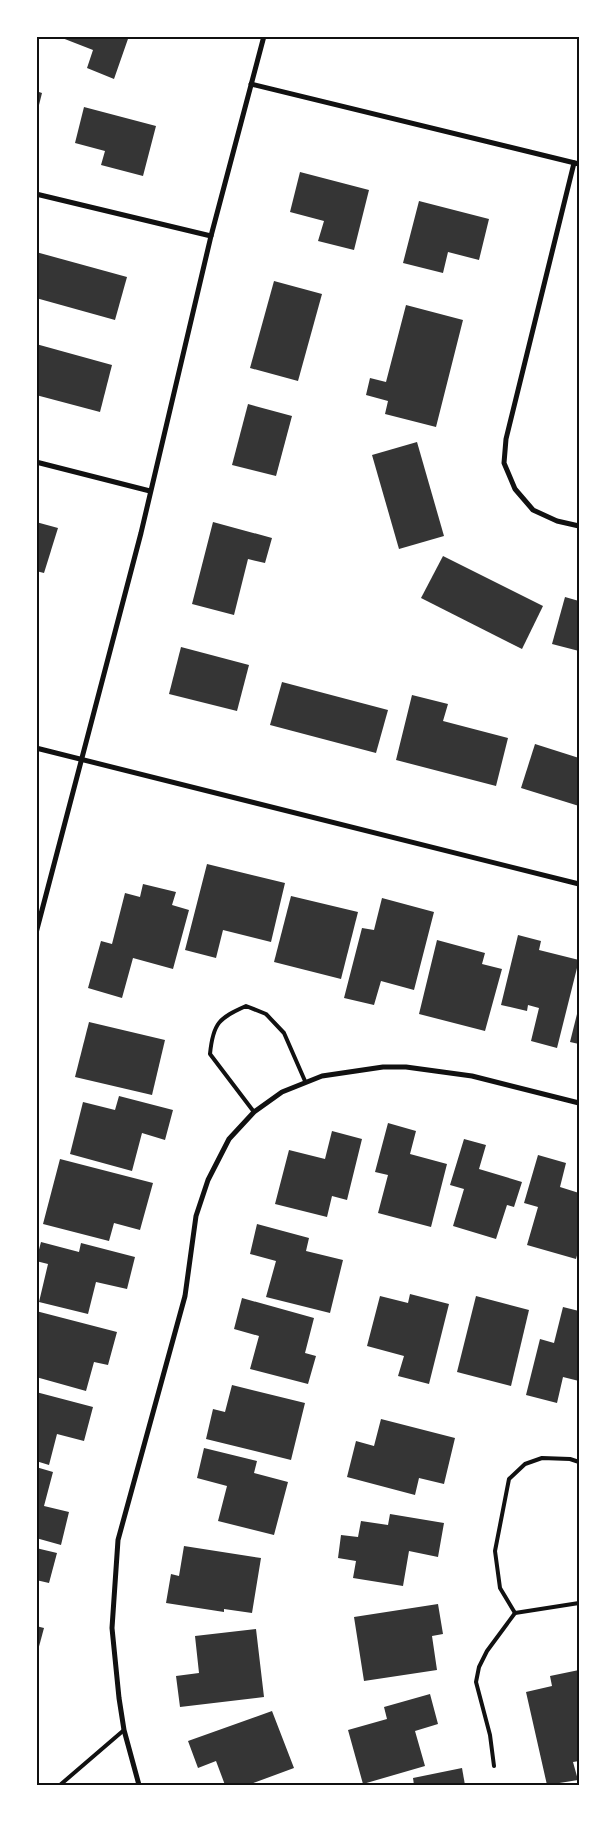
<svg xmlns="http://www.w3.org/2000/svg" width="615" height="1821" font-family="Ubuntu,sans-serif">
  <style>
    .building { fill: #353535 }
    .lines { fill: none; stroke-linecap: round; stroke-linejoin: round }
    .service { stroke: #111; stroke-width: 4 }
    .minor { stroke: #111; stroke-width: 5 }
    .neatline { fill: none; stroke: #111; stroke-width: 2 }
  </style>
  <rect width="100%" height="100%" fill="#fff"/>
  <g class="building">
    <polygon points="57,36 129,36 114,79 87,68 93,50"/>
    <polygon points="36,91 42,93 37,113 36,113"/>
    <polygon points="84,107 156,126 143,176 101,165 105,151 75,143"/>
    <polygon points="300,172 369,190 354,250 318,241 324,221 290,212"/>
    <polygon points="419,201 489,219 479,260 448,252 443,273 403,263"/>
    <polygon points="36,252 127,277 115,320 36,298"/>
    <polygon points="274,281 322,294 298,381 250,368"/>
    <polygon points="406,305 463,320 436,427 385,414 388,401 366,395 370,378 386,382"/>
    <polygon points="36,344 112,365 100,412 36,395"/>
    <polygon points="248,404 292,416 276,476 232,465"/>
    <polygon points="417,442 444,536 399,549 372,455"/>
    <polygon points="36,522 58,528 44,573 36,571"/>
    <polygon points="213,522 272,538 265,563 248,559 234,615 192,604"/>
    <polygon points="443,556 543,606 522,649 421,598"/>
    <polygon points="565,597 579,601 579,651 552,644"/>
    <polygon points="181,647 249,665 237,711 169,694"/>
    <polygon points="282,682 388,710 376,753 270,725"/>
    <polygon points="412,695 448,704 443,721 508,738 496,786 396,760"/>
    <polygon points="535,744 579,758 579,806 521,788"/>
    <polygon points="207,864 285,883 271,942 223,930 216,958 185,950"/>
    <polygon points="143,884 176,892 172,905 189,910 173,969 133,958 122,998 88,988 101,941 112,944 125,893 140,897"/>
    <polygon points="291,896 358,912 341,979 274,962"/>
    <polygon points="382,898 434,912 414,990 381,981 374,1005 344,998 362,928 374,930"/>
    <polygon points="518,935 541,941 539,950 579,960 557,1048 531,1041 539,1008 528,1005 527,1011 501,1005"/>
    <polygon points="437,940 485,953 482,964 502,969 485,1031 419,1014"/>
    <polygon points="578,1010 579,1010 579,1044 570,1042"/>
    <polygon points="89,1022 165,1040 152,1095 75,1077"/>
    <polygon points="119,1096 173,1110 165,1140 142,1133 132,1171 70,1154 83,1102 115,1110"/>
    <polygon points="388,1123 416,1131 410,1154 447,1164 431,1227 378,1213 388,1175 375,1172"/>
    <polygon points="332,1131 362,1139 347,1200 332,1196 327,1217 275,1204 289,1150 325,1159"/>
    <polygon points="464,1139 486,1145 479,1169 522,1182 514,1207 507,1205 496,1239 453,1226 464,1189 450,1185"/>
    <polygon points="538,1155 566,1163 560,1187 579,1193 579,1248 576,1259 527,1245 538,1207 524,1203"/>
    <polygon points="60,1159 153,1183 140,1230 114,1223 109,1241 43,1224"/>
    <polygon points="257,1224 309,1238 306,1251 343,1260 330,1313 266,1297 276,1261 250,1254"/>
    <polygon points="41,1242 79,1252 81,1243 135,1257 127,1289 96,1282 88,1314 39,1302 48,1264 36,1261"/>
    <polygon points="410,1294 449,1304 429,1384 398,1376 404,1356 367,1346 380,1296 408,1303"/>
    <polygon points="476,1296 529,1310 511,1386 457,1372"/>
    <polygon points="242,1298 314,1318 305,1353 316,1356 308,1384 250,1369 259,1336 234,1329"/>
    <polygon points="563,1307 579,1311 579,1381 563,1377 557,1403 526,1395 540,1339 554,1343"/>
    <polygon points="36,1311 117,1332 108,1365 94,1362 86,1391 36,1377"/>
    <polygon points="232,1385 305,1403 291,1460 206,1439 213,1409 225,1412"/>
    <polygon points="36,1392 93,1407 84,1441 57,1434 49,1465 36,1461"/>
    <polygon points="381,1419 455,1438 444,1484 419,1478 415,1495 347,1477 356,1441 374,1446"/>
    <polygon points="204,1448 257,1461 254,1473 288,1482 274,1535 218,1521 227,1486 197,1478"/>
    <polygon points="36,1467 53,1472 44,1506 69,1512 61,1545 36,1538"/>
    <polygon points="390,1514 444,1523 438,1557 409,1551 403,1586 353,1578 356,1561 338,1558 341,1535 358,1537 361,1521 388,1525"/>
    <polygon points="184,1546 261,1558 252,1613 224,1609 224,1612 166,1603 171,1574 179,1576"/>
    <polygon points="36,1548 57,1553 49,1583 36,1580"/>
    <polygon points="438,1604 443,1634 432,1636 437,1670 364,1681 354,1617"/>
    <polygon points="36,1626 44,1628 37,1654 36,1654"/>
    <polygon points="256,1629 264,1697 180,1707 176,1676 199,1673 195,1636"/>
    <polygon points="579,1670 579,1761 573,1762 578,1780 547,1785 526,1692 552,1686 550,1676"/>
    <polygon points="430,1694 438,1724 415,1731 425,1766 363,1784 348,1730 387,1719 384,1707"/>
    <polygon points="272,1711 294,1768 248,1785 225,1785 216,1761 198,1768 188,1741"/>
    <polygon points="462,1768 465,1785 414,1785 413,1778"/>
  </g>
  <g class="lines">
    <g class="service">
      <path d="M254,1112L210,1054C213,1023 219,1018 246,1006L266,1014L284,1033L305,1081"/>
      <polyline points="515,1613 500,1588 495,1551 509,1479 525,1464 542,1458 570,1459 579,1462"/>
      <polyline points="494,1766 490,1735 476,1682 479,1667 487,1651 515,1613 579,1603"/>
      <polyline points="60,1785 124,1730"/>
    </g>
    <g class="minor">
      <polyline points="251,84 579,164"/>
      <polyline points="574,163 506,439 504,463 515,489 533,510 557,521 579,526"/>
      <polyline points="36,194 211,236"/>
      <polyline points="36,462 150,491"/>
      <polyline points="36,748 579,884"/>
      <polyline points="36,933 141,533 211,236 264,36"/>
      <polyline points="139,1785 124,1730 119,1698 112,1628 118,1540 185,1296 196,1216 208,1180 229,1139 254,1112 282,1092 322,1076 383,1067 406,1067 472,1076 579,1103"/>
    </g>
  </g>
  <rect width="615" height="1821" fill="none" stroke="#ffffff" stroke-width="75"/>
  <rect x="38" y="38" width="540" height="1746" class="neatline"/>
</svg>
